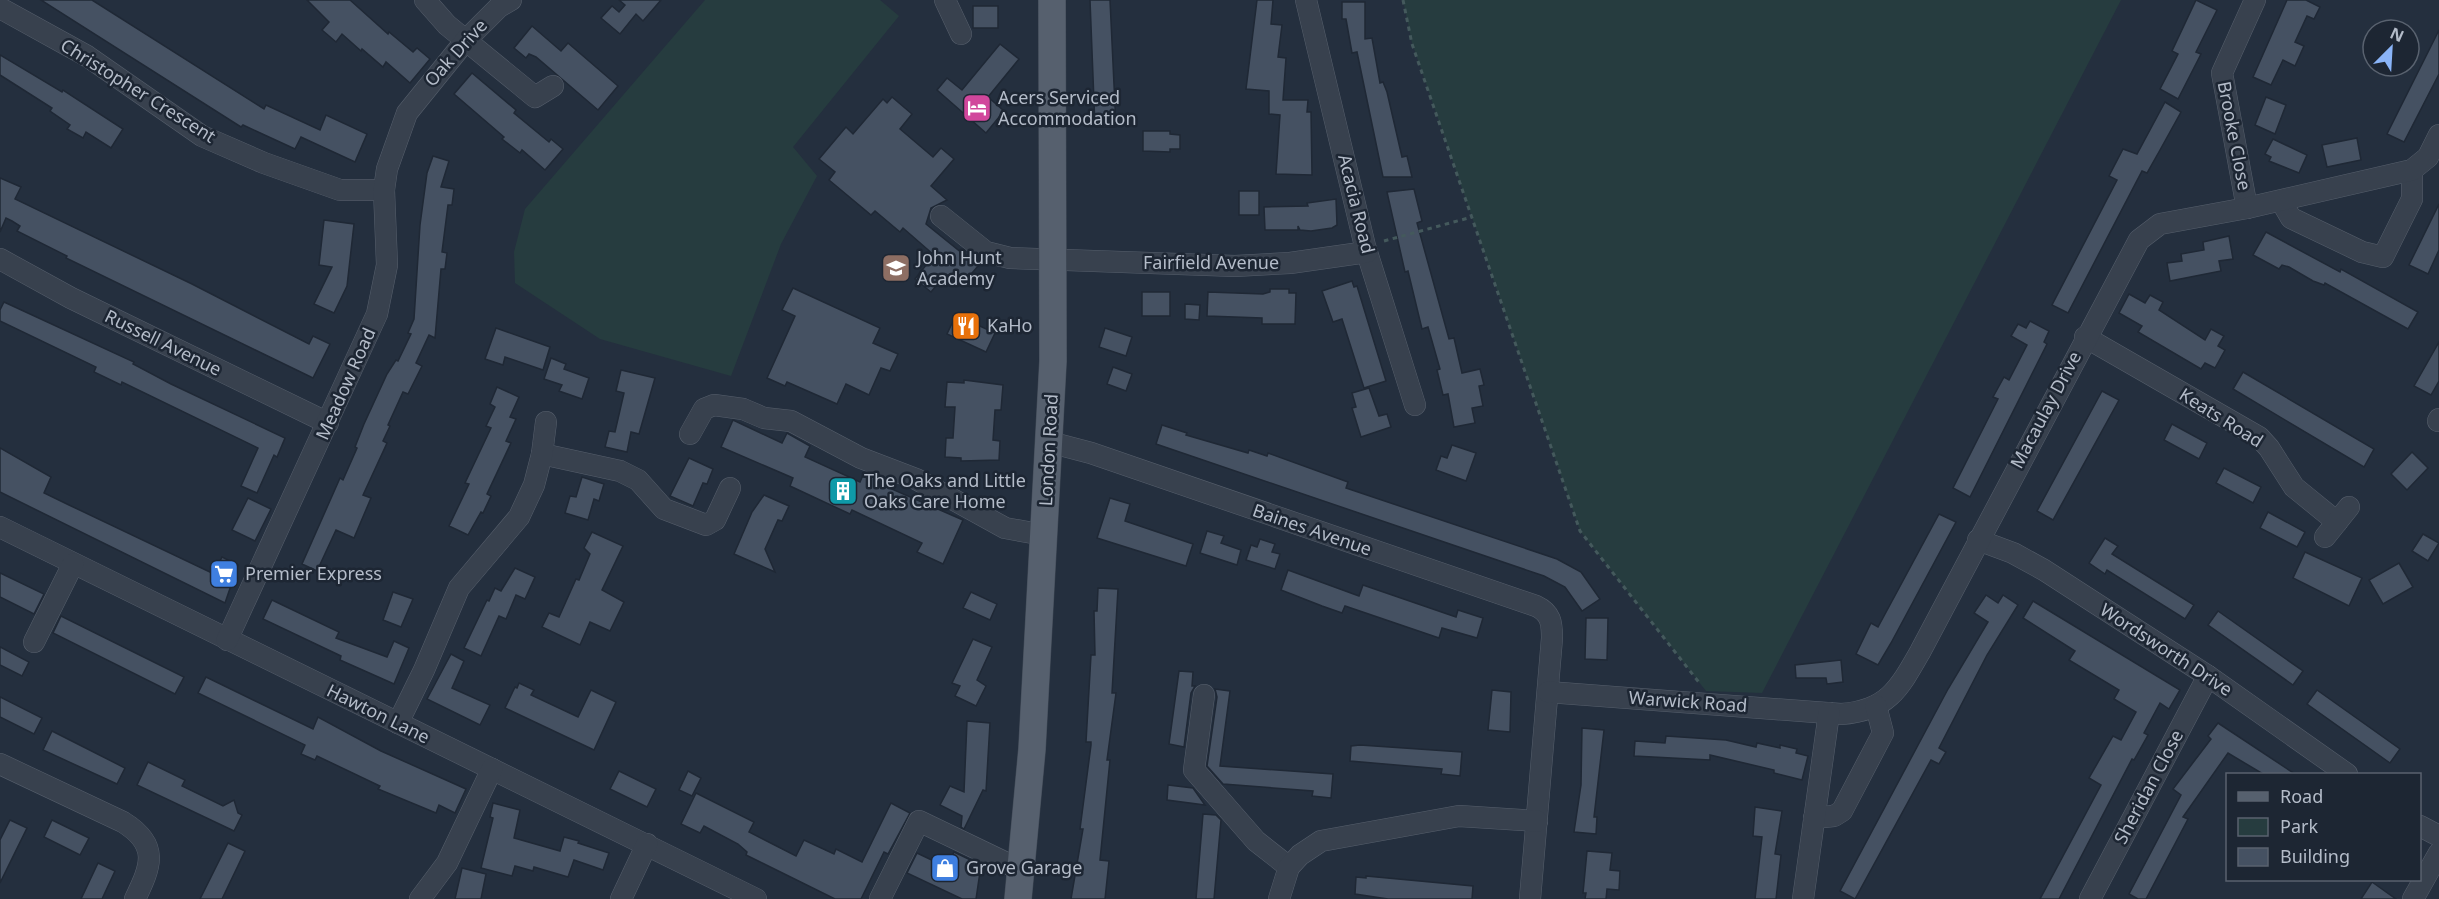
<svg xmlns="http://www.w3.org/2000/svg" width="2439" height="899" font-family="'Noto Sans',sans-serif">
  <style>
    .green { fill: #263c3f }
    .building { fill: #455162; stroke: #1f2835; stroke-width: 1.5 }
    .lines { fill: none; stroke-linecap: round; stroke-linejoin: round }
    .minor-casing { stroke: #565f6c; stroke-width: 22 }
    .major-casing { stroke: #414a57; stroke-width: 28 }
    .path { stroke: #44595c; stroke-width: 3; stroke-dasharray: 4.5 4.5; stroke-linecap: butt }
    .minor { stroke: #38414e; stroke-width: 21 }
    .major { stroke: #56606e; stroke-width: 27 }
    .labels { text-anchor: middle; stroke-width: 5; stroke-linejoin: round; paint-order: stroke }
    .street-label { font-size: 18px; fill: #b4bcc9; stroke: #1d2633 }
    .poi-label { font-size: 18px; fill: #b4bcc9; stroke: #1d2633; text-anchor: start }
  </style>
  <rect width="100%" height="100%" fill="#242f3e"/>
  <g class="green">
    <polygon points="705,0 880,0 899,16 793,147 817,176 781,244 731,376 600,339 515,283 514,252 525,209"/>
    <polygon points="1403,0 2121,0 1762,693 1706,691 1580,531 1412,43"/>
  </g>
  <g class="building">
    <polygon points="41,0 92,0 264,109 266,105 320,130 326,115 367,134 355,162 301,137 295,149 243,125 241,127"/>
    <polygon points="307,0 350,0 388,34 389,32 413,52 417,48 430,59 410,83 386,62 383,67 362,49 361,51 342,34 336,42 322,30 329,22"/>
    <polygon points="619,0 661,0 643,21 636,14 620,34 601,18 612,6 619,12 625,5"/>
    <polygon points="1090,0 1110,0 1116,127 1095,127"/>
    <polygon points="1257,0 1273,0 1271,24 1282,25 1278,57 1286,58 1283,100 1308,100 1307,112 1311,112 1312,175 1276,174 1280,115 1269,114 1269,91 1246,89"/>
    <polygon points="2196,0 2217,10 2196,52 2201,54 2178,99 2160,89 2178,54 2172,51"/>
    <polygon points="2287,0 2306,0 2320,7 2314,19 2307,16 2295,42 2304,46 2295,66 2283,60 2271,85 2253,77"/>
    <polygon points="1342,2 1365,2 1365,39 1372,38 1380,83 1383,82 1387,92 1402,157 1407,156 1412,177 1383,177 1357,52 1352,53 1346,19 1342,19"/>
    <rect x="973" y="6" width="25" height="22"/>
    <polygon points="532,26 561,51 568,43 618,86 598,110 536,57 529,54 526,58 514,48"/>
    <polygon points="2439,30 2439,74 2404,142 2387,134"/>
    <polygon points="1000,44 1019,59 988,97 1004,111 986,133 937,90 947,78 962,90"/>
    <polygon points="0,55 62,92 63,90 123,129 111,148 86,132 83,138 67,129 70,125 50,111 52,108 0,75"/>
    <polygon points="472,73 516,110 514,113 549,142 551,139 563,149 545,170 522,150 520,153 502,139 504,137 454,94"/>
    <polygon points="892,97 912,114 900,129 933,157 941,148 954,159 931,186 947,200 931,208 926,224 978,266 961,286 946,274 931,292 915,279 934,255 903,228 900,232 875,211 871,215 829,180 835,172 819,159 846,127 853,134 883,99 887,103"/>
    <polygon points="2266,97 2286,105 2275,134 2255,125"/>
    <polygon points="2165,102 2181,112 2160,150 2147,173 2142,171 2068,313 2052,305 2117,180 2109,176 2123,149 2137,154"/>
    <polygon points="1143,131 1170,131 1170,134 1180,135 1180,149 1170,149 1170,152 1143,151"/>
    <polygon points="2357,138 2361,160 2327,167 2322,145"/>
    <polygon points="2273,139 2307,155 2299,173 2269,161 2271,157 2265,154"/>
    <polygon points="433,156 449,161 441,187 454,189 452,205 448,205 442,252 447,253 445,269 441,269 435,338 429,335 416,363 422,366 408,394 403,392 388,425 390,426 383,441 387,443 363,495 371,498 354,538 336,530 317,571 302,564 340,478 343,480 357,448 355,447 364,424 387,374 396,360 398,361 411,334 408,333 414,319 420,225 427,173"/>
    <polygon points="0,178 21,187 15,199 192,284 309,344 313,336 330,344 313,378 66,258 67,256 17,231 20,226 12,221 6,218 0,232"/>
    <polygon points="1414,189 1422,221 1417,223 1449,339 1454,338 1462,373 1480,369 1484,385 1479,386 1483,406 1472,408 1475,423 1454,427 1448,394 1443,395 1437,370 1440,369 1428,327 1422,329 1408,271 1405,272 1387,192"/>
    <rect x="1239" y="191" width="20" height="24"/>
    <polygon points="1336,199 1337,225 1332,228 1311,231 1300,230 1298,226 1298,230 1265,230 1264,207 1308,206 1307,203"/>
    <polygon points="2439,204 2439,250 2428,274 2409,265"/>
    <polygon points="324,220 354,224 347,286 334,313 314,304 332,267 319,265"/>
    <polygon points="2266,232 2340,272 2341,269 2418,312 2408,329 2325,283 2324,285 2313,281 2289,267 2282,265 2279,269 2253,255"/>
    <polygon points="2229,236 2233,259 2219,261 2221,271 2170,281 2167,263 2182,261 2181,254 2204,250 2203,242"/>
    <polygon points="1352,281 1354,287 1357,286 1386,381 1364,388 1342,319 1333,322 1322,291"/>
    <polygon points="793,288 880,328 873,343 898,354 890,371 881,368 869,395 846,384 837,404 787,382 785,386 767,378 795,316 782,310"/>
    <polygon points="1270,289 1289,289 1289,293 1296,293 1295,324 1262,324 1262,318 1207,316 1208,292 1263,294 1270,292"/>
    <rect x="1142" y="292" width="28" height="24"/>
    <polygon points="2129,294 2145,303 2150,295 2163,302 2159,310 2205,340 2211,329 2224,336 2218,346 2225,350 2215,368 2205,363 2201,369 2138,332 2142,326 2119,313"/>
    <polygon points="4,302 134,362 133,364 171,384 285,438 277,457 274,455 257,493 241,486 258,448 122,382 121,385 94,372 96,367 0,321 0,310"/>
    <polygon points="1185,304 1200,305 1199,320 1185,319"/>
    <polygon points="956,315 995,333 986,352 947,334"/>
    <polygon points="2030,321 2049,331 2044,342 2047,344 1970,497 1953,488 1998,399 1993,397 2004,377 2009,380 2027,345 2011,336 2018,324 2026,328"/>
    <polygon points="496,328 550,347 543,370 505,357 503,365 485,359"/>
    <polygon points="1105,328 1132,337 1126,356 1099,347"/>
    <polygon points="2439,342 2439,381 2431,395 2414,386"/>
    <polygon points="551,358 566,364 564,369 589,378 582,399 559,391 562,385 544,379"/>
    <polygon points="1113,367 1132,374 1126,391 1107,384"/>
    <polygon points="621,370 655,378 639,434 631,432 627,452 605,447 609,431 615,432 624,393 616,391"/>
    <polygon points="2243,372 2374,449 2364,467 2233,389"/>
    <polygon points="964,380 1003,385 1001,410 995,410 993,440 1000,441 999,460 961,461 961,458 945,457 946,438 953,438 955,407 945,407 947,382 964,383"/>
    <polygon points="497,387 519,397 510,417 516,419 506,441 511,443 487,494 491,496 483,513 481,512 468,535 449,526 469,484 465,483 491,428 486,426 495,407 490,404"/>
    <polygon points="1369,388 1379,416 1387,414 1391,427 1361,437 1352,408 1356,407 1352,393"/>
    <polygon points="2102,391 2119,400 2053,520 2037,511"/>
    <polygon points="733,420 782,443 787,433 810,446 805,457 860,482 864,473 889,483 887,487 963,520 943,564 917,552 922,543 852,510 850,514 790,486 793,478 721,447"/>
    <polygon points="2172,424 2207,443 2199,459 2164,440"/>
    <polygon points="1162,425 1187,433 1186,435 1248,453 1249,450 1267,456 1268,453 1348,482 1346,488 1557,559 1581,572 1600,599 1582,611 1565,587 1544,576 1156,444"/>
    <polygon points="1452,445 1476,453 1466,481 1436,470 1441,456 1447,458"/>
    <polygon points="0,448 51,477 44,493 69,505 214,574 222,557 238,565 225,603 0,492"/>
    <polygon points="2412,452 2428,468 2407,490 2391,474"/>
    <polygon points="689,458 713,469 707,484 703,483 693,506 670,496"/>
    <polygon points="2224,468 2261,487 2253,503 2216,483"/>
    <polygon points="582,477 604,484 599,501 594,499 588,520 565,513 570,496 576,497"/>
    <polygon points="764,495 789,506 782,521 778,520 765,549 775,572 734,554 752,512"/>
    <polygon points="248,498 271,509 255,541 232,530"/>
    <polygon points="1110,498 1130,504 1125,521 1193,544 1186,566 1097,538"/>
    <polygon points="2268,512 2305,532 2297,547 2260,528"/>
    <polygon points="1939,514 1956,522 1891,643 1878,665 1856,654 1871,623 1878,627"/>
    <polygon points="1207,531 1224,536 1221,543 1241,550 1237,565 1200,553"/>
    <polygon points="592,532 623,546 602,590 624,602 610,631 590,622 580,645 542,627 549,613 559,617 576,579 579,580 590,554 584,548"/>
    <polygon points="2423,534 2439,543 2428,561 2412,551"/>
    <polygon points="2105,538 2118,546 2112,554 2194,605 2185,619 2107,570 2105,574 2089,563"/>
    <polygon points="1260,539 1275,544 1272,552 1280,554 1275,569 1246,560 1251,545 1257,547"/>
    <polygon points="2305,552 2362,578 2349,606 2293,578"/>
    <polygon points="2399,563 2413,587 2383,604 2369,580"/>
    <polygon points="515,568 535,577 525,599 516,595 506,619 499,616 481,656 464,648 487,600 489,601 495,588 501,591"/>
    <polygon points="1288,570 1359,596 1363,585 1456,617 1458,610 1483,618 1477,638 1442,628 1439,638 1345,606 1342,613 1322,606 1281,590"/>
    <polygon points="0,573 44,594 34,614 0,597"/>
    <polygon points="1098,588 1118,589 1112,693 1116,693 1107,760 1110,760 1100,860 1109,861 1105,899 1071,899 1083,829 1080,829 1091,745 1091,742 1086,742 1091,655 1095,655 1094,611 1097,611"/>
    <polygon points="393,592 413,599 401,627 383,620"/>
    <polygon points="971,592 997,604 990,620 963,608"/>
    <polygon points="1986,595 1998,603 2003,595 2018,605 1987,655 1939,748 1946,752 1939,764 1931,760 1855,899 1840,891 1948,689 1988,622 1974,613"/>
    <polygon points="272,600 339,632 336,638 387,657 394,641 409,648 394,684 340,660 341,656 263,619"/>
    <polygon points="2033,601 2180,690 2169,709 2160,703 2144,733 2148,735 2134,760 2132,759 2059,899 2040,899 2101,785 2089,778 2113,736 2121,740 2136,712 2114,699 2119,690 2069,660 2075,651 2023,618"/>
    <polygon points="2218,611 2303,671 2293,685 2208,625"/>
    <polygon points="61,616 184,677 175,694 53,633"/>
    <polygon points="1586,618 1608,618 1607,660 1585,659"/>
    <polygon points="973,639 992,647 977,680 986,686 976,706 955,696 960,686 952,683"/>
    <polygon points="0,647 29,662 22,676 0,665"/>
    <polygon points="451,654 464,661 452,688 490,705 480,725 427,699"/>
    <polygon points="1841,660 1843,682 1827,684 1826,678 1796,678 1795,665"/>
    <polygon points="1179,671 1193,672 1192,686 1195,686 1191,693 1184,747 1169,744"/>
    <polygon points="206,677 313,729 318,717 381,751 466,789 455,813 439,805 436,813 378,789 380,786 317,756 315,760 301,754 305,745 198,693"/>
    <polygon points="519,683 534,690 531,695 578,717 591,690 616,702 594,750 505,708 515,687 517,688"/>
    <polygon points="1215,689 1230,691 1220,766 1333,774 1331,798 1312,796 1313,791 1223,784 1207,766 1217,697"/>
    <polygon points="1492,690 1511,692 1510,732 1488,730"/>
    <polygon points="2317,690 2400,749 2390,763 2307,704"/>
    <polygon points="0,697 42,718 34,734 0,717"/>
    <polygon points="967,721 990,723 986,791 983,790 964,829 961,827 962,816 940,805 950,786 964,792"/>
    <polygon points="2218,723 2295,774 2263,774 2228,753 2183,817 2188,819 2146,899 2138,899 2129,894 2181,795 2173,789 2211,739 2208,736"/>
    <polygon points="1582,728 1604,730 1594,817 1597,817 1596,834 1574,832 1581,785"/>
    <polygon points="52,731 125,768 117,784 43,750"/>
    <polygon points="1666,736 1726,740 1756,747 1757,743 1780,748 1780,745 1797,749 1796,753 1808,756 1802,780 1774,773 1774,770 1710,755 1710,760 1634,756 1635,741 1665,743"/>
    <polygon points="1360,745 1462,752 1460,776 1441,774 1442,769 1350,761 1351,746"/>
    <polygon points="148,762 185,780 182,786 223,806 234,800 238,813 242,815 234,831 137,785"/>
    <polygon points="619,771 656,789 647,807 610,789"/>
    <polygon points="688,771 701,778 692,796 679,790"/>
    <polygon points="1168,785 1193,788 1205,805 1167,800"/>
    <polygon points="696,793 754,822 749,832 796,856 804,840 834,854 836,849 862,862 891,803 910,813 888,854 884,852 861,899 835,899 746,855 747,852 738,844 704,826 700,833 681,824"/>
    <polygon points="493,803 520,810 514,838 560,851 564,837 579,841 578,843 609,853 603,870 574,860 568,877 534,867 533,871 515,866 512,876 481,868 493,818 490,817"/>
    <polygon points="1755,807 1782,811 1775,854 1781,855 1776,899 1755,899 1762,837 1753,836"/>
    <polygon points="1203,814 1216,815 1221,820 1214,899 1196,899"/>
    <polygon points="10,820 27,828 0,883 0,840"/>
    <polygon points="52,820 89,838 80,855 44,837"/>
    <polygon points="228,843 245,851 222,899 200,899"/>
    <polygon points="1587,851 1612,853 1610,870 1620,871 1619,890 1607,889 1606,899 1585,899 1586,893 1583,893"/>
    <polygon points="954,852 981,865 976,899 962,899 907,873 917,853 940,864 943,859 949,862"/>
    <polygon points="98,863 115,871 102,899 81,899"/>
    <polygon points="462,868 486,874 481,899 455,899"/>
    <polygon points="1366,876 1473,886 1472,899 1388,899 1355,894 1356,877 1366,878"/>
    <polygon points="2372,882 2396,899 2361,899"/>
  </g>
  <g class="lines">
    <g class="minor-casing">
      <g id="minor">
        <polyline points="425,0 447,25 535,97 553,86"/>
        <polyline points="945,0 961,34"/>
        <polyline points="1306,0 1365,246 1415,405"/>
        <polyline points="0,8 87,56 202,136 264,163 340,190 384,190"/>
        <polyline points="2281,201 2291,218 2362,252 2383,257 2412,199 2412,170"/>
        <polyline points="2247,208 2222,73 2255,0"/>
        <polyline points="941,216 986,252 1010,258 1235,266 1290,263 1367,252"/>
        <polyline points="0,259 71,298 328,423"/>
        <polyline points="2085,337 2259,437 2269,448 2294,487 2337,522"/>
        <polyline points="2438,421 2439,419"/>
        <polyline points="690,434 704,409 714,405 743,409 764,418 791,421 861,458 916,479 1005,528 1044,535"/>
        <path d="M1049,442L1091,453L1536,606C1551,613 1552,623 1552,638L1530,899"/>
        <polyline points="542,454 620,471 638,480 664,509 706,525 715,520 730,488"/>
        <polyline points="0,527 756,899"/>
        <polyline points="2325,537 2349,507"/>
        <polyline points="1978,540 2013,553 2044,570 2208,676 2347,774"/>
        <polyline points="227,640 377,314 387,265 384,190 387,169 407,113 466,40 499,7 511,0"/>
        <polyline points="34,642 73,564"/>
        <path d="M1548,692L1841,714C1887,711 1899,689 1920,652L2139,240L2160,224L2247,208L2412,170L2428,157L2439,135"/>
        <polyline points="1204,695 1194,770 1256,841 1289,867"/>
        <polyline points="398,723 424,670 459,588 519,517 534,485 542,454 546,422"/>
        <path d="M0,764L123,822C160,845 151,866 135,899"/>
        <polyline points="1814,818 1834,816 1842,811 1883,733 1876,706"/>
        <polyline points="2420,826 2439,836"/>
        <polyline points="420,899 447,863 492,769"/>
        <polyline points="621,899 647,844"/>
        <polyline points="880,899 919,821 1021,870"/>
        <polyline points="1279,899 1289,867 1300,855 1321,841 1459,816 1537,821"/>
        <polyline points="1803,899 1829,713"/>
        <polyline points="2090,899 2208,676"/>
        <polyline points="2413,899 2439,853"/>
      </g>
    </g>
    <g class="major-casing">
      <polyline id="major" points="1018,899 1032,749 1053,361 1052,0"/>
    </g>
    <g class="path">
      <polyline points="1403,0 1412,44 1580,531 1701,685"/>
      <polyline points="1384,241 1472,217"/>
    </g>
    <use href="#minor" class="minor"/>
    <use href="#major" class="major"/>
  </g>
  <defs>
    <g id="hotel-square" transform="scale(1.5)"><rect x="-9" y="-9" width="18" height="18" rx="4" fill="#d1479c" stroke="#1d2633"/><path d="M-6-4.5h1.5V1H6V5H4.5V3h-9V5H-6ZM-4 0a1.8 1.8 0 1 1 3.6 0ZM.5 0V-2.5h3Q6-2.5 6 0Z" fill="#fff"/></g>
    <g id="school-square" transform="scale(1.5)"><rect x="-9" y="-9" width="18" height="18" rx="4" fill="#8d6e63" stroke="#1d2633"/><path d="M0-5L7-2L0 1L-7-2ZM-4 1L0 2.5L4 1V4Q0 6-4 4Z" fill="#fff"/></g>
    <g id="restaurant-square" transform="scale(1.5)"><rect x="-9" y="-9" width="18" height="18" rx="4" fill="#e8710a" stroke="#1d2633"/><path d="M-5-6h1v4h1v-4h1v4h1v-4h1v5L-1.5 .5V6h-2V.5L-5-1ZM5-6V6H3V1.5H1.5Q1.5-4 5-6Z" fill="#fff"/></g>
    <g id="building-square" transform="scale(1.5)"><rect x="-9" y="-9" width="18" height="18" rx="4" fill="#0f9aa8" stroke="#1d2633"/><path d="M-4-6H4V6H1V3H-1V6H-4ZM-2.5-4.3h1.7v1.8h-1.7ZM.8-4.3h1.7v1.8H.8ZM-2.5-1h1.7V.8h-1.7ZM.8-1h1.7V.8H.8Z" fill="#fff"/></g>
    <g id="supermarket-square" transform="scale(1.5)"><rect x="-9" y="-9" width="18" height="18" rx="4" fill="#3f7fe0" stroke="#1d2633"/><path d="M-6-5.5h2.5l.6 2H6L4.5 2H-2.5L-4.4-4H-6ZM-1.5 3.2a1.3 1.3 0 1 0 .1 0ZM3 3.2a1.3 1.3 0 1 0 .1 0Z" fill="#fff"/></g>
    <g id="shop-square" transform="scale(1.5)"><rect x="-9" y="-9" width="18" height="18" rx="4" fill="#3f7fe0" stroke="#1d2633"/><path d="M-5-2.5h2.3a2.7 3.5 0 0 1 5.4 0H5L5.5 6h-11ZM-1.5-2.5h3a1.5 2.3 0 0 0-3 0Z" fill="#fff"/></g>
  </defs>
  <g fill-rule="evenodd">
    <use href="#hotel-square" x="977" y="108"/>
    <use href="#school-square" x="896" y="268"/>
    <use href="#restaurant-square" x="966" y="326"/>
    <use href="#building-square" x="843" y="491"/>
    <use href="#supermarket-square" x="224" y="574"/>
    <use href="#shop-square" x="945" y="868"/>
  </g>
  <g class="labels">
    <g class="street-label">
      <text transform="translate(456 53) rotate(-48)" y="6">Oak Drive</text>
      <text transform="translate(138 91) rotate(32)" y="6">Christopher Crescent</text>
      <text transform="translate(2234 136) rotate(79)" y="6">Brooke Close</text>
      <text transform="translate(1356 204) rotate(76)" y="6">Acacia Road</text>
      <text x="1211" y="269">Fairfield Avenue</text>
      <text transform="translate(163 343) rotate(26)" y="6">Russell Avenue</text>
      <text transform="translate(346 384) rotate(-66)" y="6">Meadow Road</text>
      <text transform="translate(2046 410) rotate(-62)" y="6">Macaulay Drive</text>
      <text transform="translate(2221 418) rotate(32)" y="6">Keats Road</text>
      <text transform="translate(1049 450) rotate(-87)" y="6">London Road</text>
      <text transform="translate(1312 530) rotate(19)" y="6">Baines Avenue</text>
      <text transform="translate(2166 650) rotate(33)" y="6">Wordsworth Drive</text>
      <text transform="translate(1688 702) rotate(4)" y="6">Warwick Road</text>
      <text transform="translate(378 714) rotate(26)" y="6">Hawton Lane</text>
      <text transform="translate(2149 787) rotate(-62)" y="6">Sheridan Close</text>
    </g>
    <g class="poi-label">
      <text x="998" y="104">Acers Serviced<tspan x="998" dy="21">Accommodation</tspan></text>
      <text x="917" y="264">John Hunt<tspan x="917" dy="21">Academy</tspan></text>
      <text x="987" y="332">KaHo</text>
      <text x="864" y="487">The Oaks and Little<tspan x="864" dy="21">Oaks Care Home</tspan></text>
      <text x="245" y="580">Premier Express</text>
      <text x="966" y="874">Grove Garage</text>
    </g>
  </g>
  <rect x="2226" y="773" width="195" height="108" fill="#1d2633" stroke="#59626f" stroke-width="1.5"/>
  <rect x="2238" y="792" width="30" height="9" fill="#56606e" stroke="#59626f" stroke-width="1.5"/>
  <text x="2280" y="803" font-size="18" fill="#b4bcc9">Road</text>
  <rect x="2238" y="818" width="30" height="18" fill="#263c3f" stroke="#59626f" stroke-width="1.5"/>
  <text x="2280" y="833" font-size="18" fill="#b4bcc9">Park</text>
  <rect x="2238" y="848" width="30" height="18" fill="#455162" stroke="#59626f" stroke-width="1.5"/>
  <text x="2280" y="863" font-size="18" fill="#b4bcc9">Building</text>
  <g transform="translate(2391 48) rotate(24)"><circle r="28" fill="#1d2633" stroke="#59626f" stroke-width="1.5"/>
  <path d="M0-4.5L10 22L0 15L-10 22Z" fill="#8ab4f8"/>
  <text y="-9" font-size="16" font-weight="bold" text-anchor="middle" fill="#b4bcc9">N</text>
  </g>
</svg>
